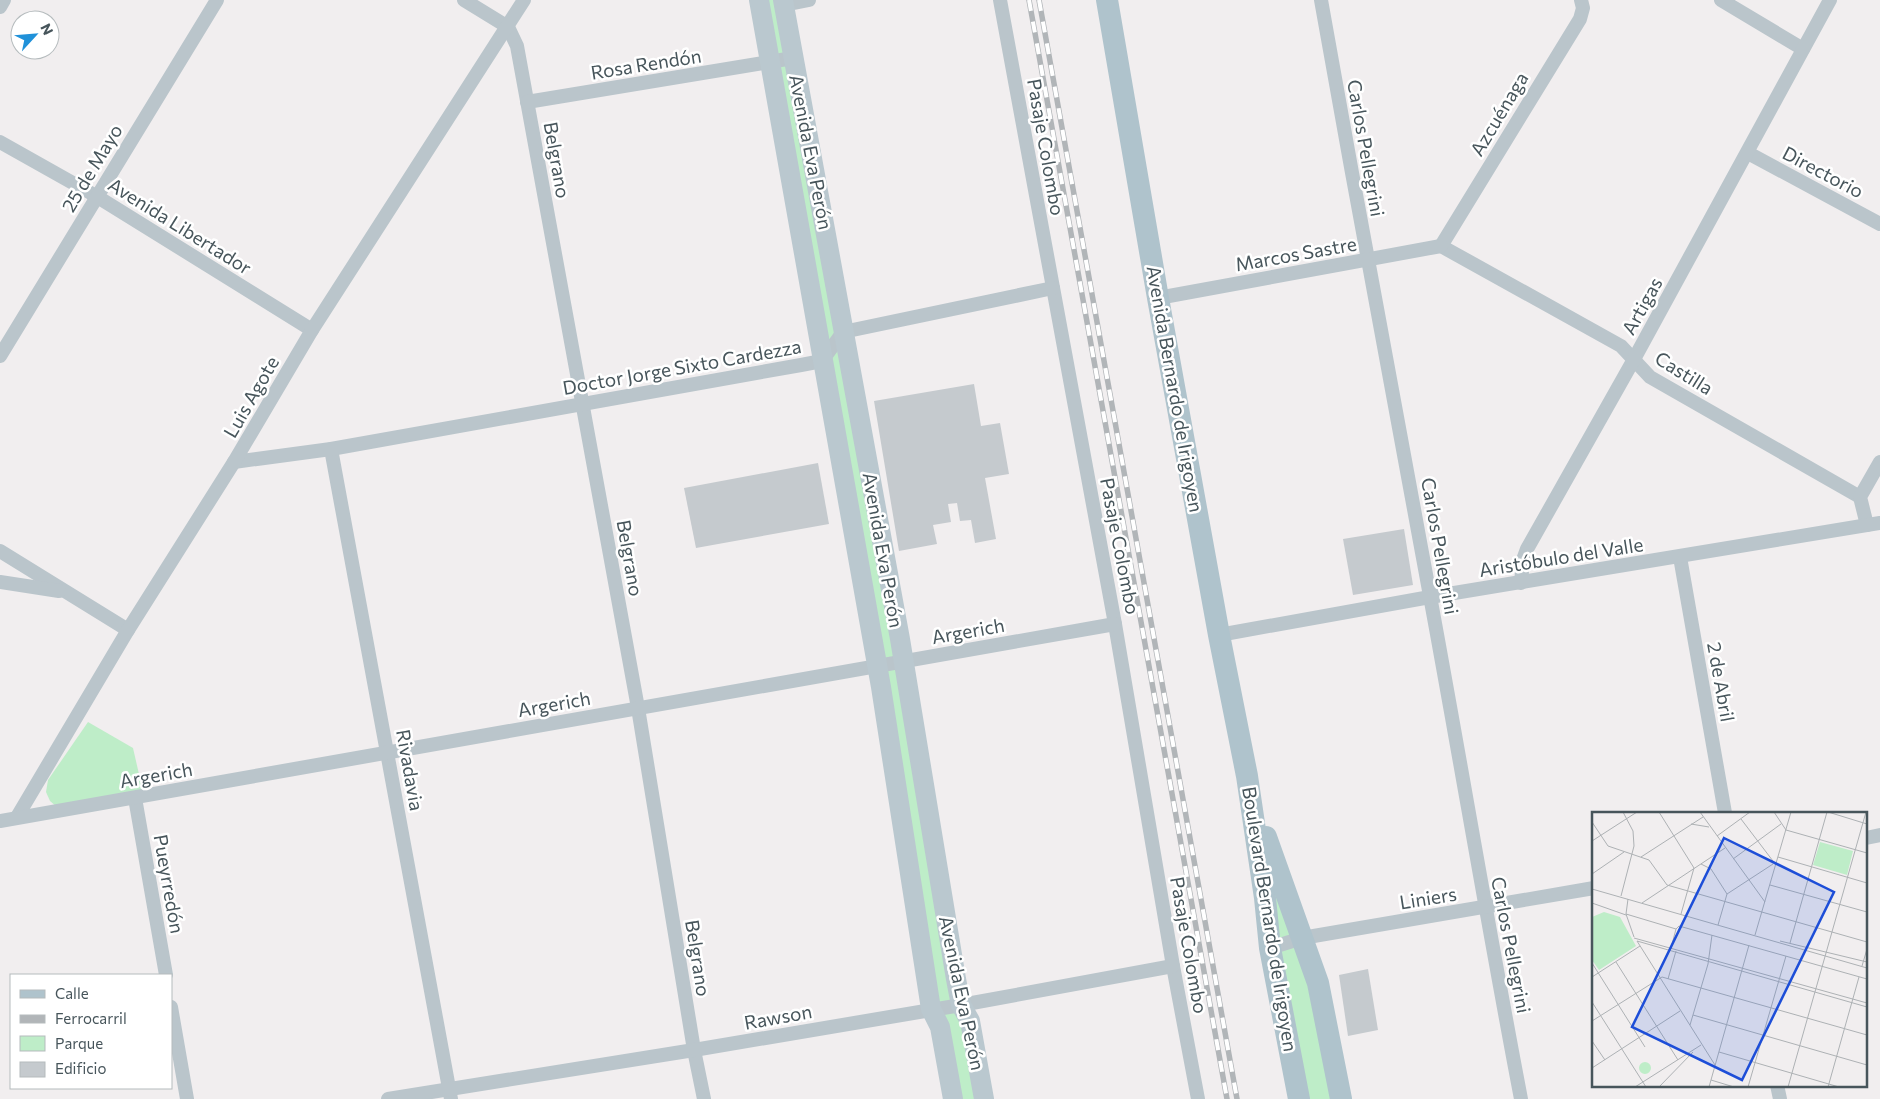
<svg xmlns="http://www.w3.org/2000/svg" width="1880" height="1099" font-family="Commissioner,sans-serif">
  <style>
    .green { fill: #beedc8 }
    .building { fill: #c5cace }
    .lines { fill: none; stroke-linecap: round; stroke-linejoin: round }
    .street { stroke: #bac5cb; stroke-width: 14 }
    .secondary { stroke: #bac8cf; stroke-width: 20 }
    .primary { stroke: #afc3cc; stroke-width: 22 }
    .rail-casing { stroke: #b1b5b8; stroke-width: 5.5 }
    .rail { stroke: #fff; stroke-width: 4; stroke-dasharray: 11; stroke-linecap: butt }
    .labels { text-anchor: middle; stroke-width: 5; stroke-linejoin: round; paint-order: stroke }
    .street-label { font-size: 19px; fill: #47555b; stroke: #fff }
    .inset-road { fill: none; stroke: #adb1b4; stroke-width: 1 }
    .view { fill: #1d4ed8; fill-opacity: 0.15; stroke: #1d4ed8; stroke-width: 2.5 }
    .inset-edge { fill: none; stroke: #47555b; stroke-width: 2.5 }
  </style>
  <rect width="100%" height="100%" fill="#f1eeef"/>
  <g class="green">
    <polygon points="764,0 775,0 975,1099 958,1099 931,977"/>
    <polygon points="88,722 133,748 144,796 57,807 50,801 46,792 48,780"/>
    <polygon points="1270,846 1341,1099 1299,1099 1270,948"/>
  </g>
  <g class="building">
    <polygon points="974,384 981,426 1000,423 1009,474 985,478 996,539 975,543 971,520 960,521 957,503 948,504 951,522 933,525 937,544 899,551 874,401"/>
    <polygon points="818,463 829,524 696,548 684,488"/>
    <polygon points="1404,529 1413,585 1353,595 1343,539"/>
    <polygon points="1368,969 1378,1030 1348,1036 1339,975"/>
  </g>
  <g class="lines">
    <g class="street">
      <polyline points="464,0 508,27 517,46 638,708 694,1050 704,1099"/>
      <polyline points="1000,0 1115,624 1173,966 1198,1099"/>
      <path d="M1321,0C1356,199 1394,398 1430,596C1461,764 1489,932 1521,1099"/>
      <polyline points="1721,0 1803,49"/>
      <polyline points="784,5 809,0"/>
      <polyline points="0,7 4,0"/>
      <polyline points="527,102 793,58"/>
      <polyline points="0,142 96,196 312,330"/>
      <polyline points="1748,153 1880,224"/>
      <polyline points="1441,246 1621,346 1650,377 1860,497"/>
      <polyline points="1441,246 1580,19 1583,8 1581,0"/>
      <polyline points="1158,298 1441,246"/>
      <polyline points="0,356 217,0"/>
      <polyline points="331,449 451,1099"/>
      <polyline points="234,462 331,449 801,365 822,361 843,332 1053,288"/>
      <polyline points="1867,525 1860,497 1880,462"/>
      <polyline points="0,551 128,630"/>
      <polyline points="1680,557 1725,813"/>
      <polyline points="0,582 59,591"/>
      <polyline points="1521,583 1523,560 1527,549 1633,361 1830,0"/>
      <polyline points="1219,635 1430,597 1880,523"/>
      <polyline points="135,798 166,975"/>
      <polyline points="17,817 128,630 234,462 312,330 524,0"/>
      <polyline points="0,821 1115,624"/>
      <polyline points="1866,838 1880,835"/>
      <polyline points="1270,948 1302,938 1594,888"/>
      <polyline points="171,1007 187,1099"/>
      <polyline points="1777,1085 1780,1099"/>
      <polyline points="388,1099 694,1050 961,1005 1173,966"/>
    </g>
    <g class="secondary">
      <polyline points="759,0 881,687 931,1009 940,1027 953,1099"/>
      <polyline points="783,0 900,639 956,979 961,1005 970,1021 984,1099"/>
    </g>
    <g class="primary">
      <polyline points="1107,0 1158,298 1219,635 1247,776 1265,898 1270,948 1299,1099"/>
      <polyline points="1266,837 1318,983 1341,1099"/>
    </g>
    <g class="rail-casing">
      <g id="rail">
        <polyline points="1029,0 1227,1099"/>
        <polyline points="1039,0 1237,1099"/>
      </g>
    </g>
    <use href="#rail" class="rail"/>
  </g>
  <g class="labels">
    <g class="street-label">
      <text transform="translate(646 64) rotate(-9)" y="7">Rosa Rendón</text>
      <text transform="translate(1499 114) rotate(-59)" y="7">Azcuénaga</text>
      <text transform="translate(1046 147) rotate(80)" y="7">Pasaje Colombo</text>
      <text transform="translate(1366 148) rotate(80)" y="7">Carlos Pellegrini</text>
      <text transform="translate(811 152) rotate(79)" y="7">Avenida Eva Perón</text>
      <text transform="translate(557 160) rotate(80)" y="7">Belgrano</text>
      <text transform="translate(92 168) rotate(-59)" y="7">25 de Mayo</text>
      <text transform="translate(1823 172) rotate(28)" y="7">Directorio</text>
      <text transform="translate(180 226) rotate(32)" y="7">Avenida Libertador</text>
      <text transform="translate(1296 254) rotate(-10)" y="7">Marcos Sastre</text>
      <text transform="translate(1642 306) rotate(-61)" y="7">Artigas</text>
      <text transform="translate(682 367) rotate(-10)" y="7">Doctor Jorge Sixto Cardezza</text>
      <text transform="translate(1684 373) rotate(32)" y="7">Castilla</text>
      <text transform="translate(1175 389) rotate(80)" y="7">Avenida Bernardo de Irigoyen</text>
      <text transform="translate(251 397) rotate(-60)" y="7">Luis Agote</text>
      <text transform="translate(1120 546) rotate(79)" y="7">Pasaje Colombo</text>
      <text transform="translate(1440 546) rotate(80)" y="7">Carlos Pellegrini</text>
      <text transform="translate(883 550) rotate(80)" y="7">Avenida Eva Perón</text>
      <text transform="translate(1561 557) rotate(-9)" y="7">Aristóbulo del Valle</text>
      <text transform="translate(630 558) rotate(80)" y="7">Belgrano</text>
      <text transform="translate(968 631) rotate(-10)" y="7">Argerich</text>
      <text transform="translate(1721 682) rotate(80)" y="7">2 de Abril</text>
      <text transform="translate(554 704) rotate(-10)" y="7">Argerich</text>
      <text transform="translate(410 770) rotate(80)" y="7">Rivadavia</text>
      <text transform="translate(156 775) rotate(-10)" y="7">Argerich</text>
      <text transform="translate(169 884) rotate(80)" y="7">Pueyrredón</text>
      <text transform="translate(1428 898) rotate(-9)" y="7">Liniers</text>
      <text transform="translate(1270 919) rotate(81)" y="7">Boulevard Bernardo de Irigoyen</text>
      <text transform="translate(1189 945) rotate(80)" y="7">Pasaje Colombo</text>
      <text transform="translate(1511 945) rotate(79)" y="7">Carlos Pellegrini</text>
      <text transform="translate(698 958) rotate(81)" y="7">Belgrano</text>
      <text transform="translate(962 993) rotate(78)" y="7">Avenida Eva Perón</text>
      <text transform="translate(778 1017) rotate(-10)" y="7">Rawson</text>
    </g>
  </g>
  <g transform="translate(1592 812)">
    <rect width="275" height="275" fill="#f1eeef"/>
    <path d="M228,30L261,39L255,63L221,53ZM12,100L28,105L44,134L7,158L0,148V105ZM47 256a6 6 0 1 1 12 0a6 6 0 1 1-12 0Z" fill="#beedc8"/>
    <path class="inset-road" d="M67,0L102,56L89,102M108,0L173,90M182,0L194,18L275,41M236,0L275,12M149,7L184,53M0,10L16,34L57,48L75,73L275,130M99,12L117,15M125,24L158,0M0,29L45,0M49,45L111,5M186,45L275,71M141,47L189,12M109,52L119,57L135,82M0,62L32,40M178,73L275,100M0,77L275,156M135,82L181,52M29,84L42,34L41,19L31,0M36,87L34,102L42,125M0,91L34,103M50,91L133,36M34,102L84,117L87,114L275,167M126,113L135,82M163,123L199,0M42,126L275,191M45,129L275,195M45,129L123,253M188,129L275,150M198,131L235,0M79,136L84,117M24,150L86,248M0,151L53,235M270,154L275,137M0,165L48,134M76,167L84,139M0,190L54,275M101,203L275,253M0,209L70,165L275,223M98,213L116,152L120,123M0,229L13,248M127,240L247,275M0,256L88,199M119,268L142,275M43,275L109,233M67,275L101,240M117,275L157,133M156,275L194,144M196,275L274,0M236,275L267,165"/>
    <path class="view" d="M132,26L242,80L150,268L40,215Z"/>
    <rect width="275" height="275" class="inset-edge"/>
  </g>
  <rect x="10" y="974" width="162" height="115" fill="#ffffff" stroke="#b5bbbd"/>
  <rect x="20" y="990" width="25" height="8" fill="#afc3cc" stroke="#b5bbbd"/>
  <text x="55" y="999" font-size="15" fill="#47555b">Calle</text>
  <rect x="20" y="1015" width="25" height="8" fill="#b1b5b8" stroke="#b5bbbd"/>
  <text x="55" y="1024" font-size="15" fill="#47555b">Ferrocarril</text>
  <rect x="20" y="1036" width="25" height="15" fill="#beedc8" stroke="#b5bbbd"/>
  <text x="55" y="1049" font-size="15" fill="#47555b">Parque</text>
  <rect x="20" y="1062" width="25" height="15" fill="#c5cace" stroke="#b5bbbd"/>
  <text x="55" y="1074" font-size="15" fill="#47555b">Edificio</text>
  <g transform="translate(35 35) rotate(64)"><circle r="24" fill="#ffffff" stroke="#b5bbbd"/>
  <path d="M0-4L9 19L0 12L-9 19Z" fill="#2091d9"/>
  <text y="-8" font-size="14" font-weight="bold" text-anchor="middle" fill="#47555b">N</text>
  </g>
</svg>
